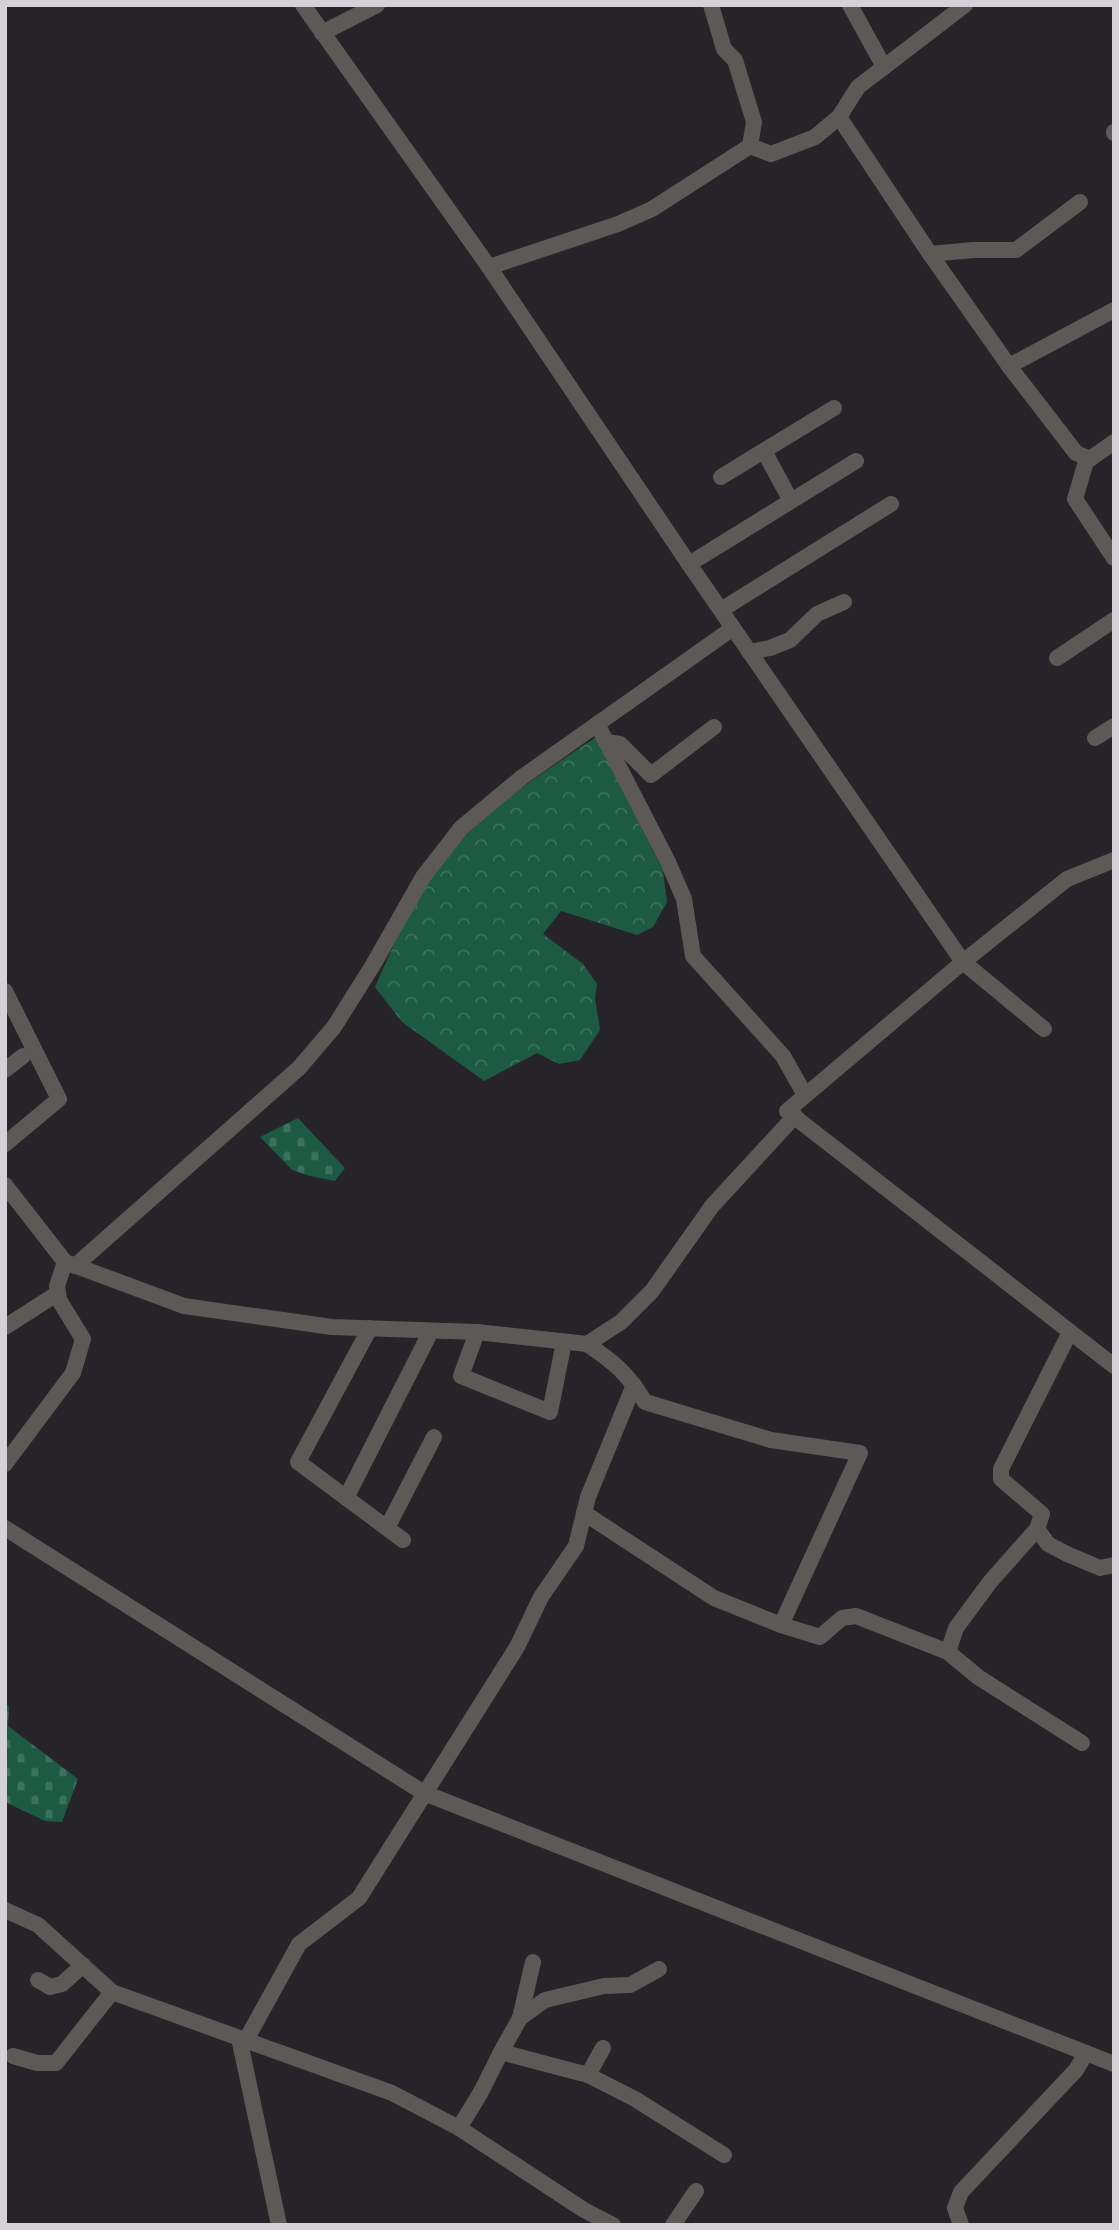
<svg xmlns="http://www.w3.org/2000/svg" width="1119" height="2230" font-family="'Times New Roman',serif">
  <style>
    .forest { fill: url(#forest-crowns) }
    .cemetery { fill: url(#cemetery-stones) }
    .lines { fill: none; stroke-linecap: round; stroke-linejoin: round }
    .street { stroke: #5c5957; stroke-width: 16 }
  </style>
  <defs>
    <pattern id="forest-crowns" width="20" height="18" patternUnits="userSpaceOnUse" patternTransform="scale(1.75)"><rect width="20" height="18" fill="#1c5a43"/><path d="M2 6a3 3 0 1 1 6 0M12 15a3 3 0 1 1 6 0" fill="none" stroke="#3c715d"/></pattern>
    <pattern id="cemetery-stones" width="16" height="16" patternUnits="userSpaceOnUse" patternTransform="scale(1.75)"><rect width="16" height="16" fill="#1c5a43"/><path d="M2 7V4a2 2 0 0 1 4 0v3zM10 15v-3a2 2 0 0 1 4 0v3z" fill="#3c715d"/></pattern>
  </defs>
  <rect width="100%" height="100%" fill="#262329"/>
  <path class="forest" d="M596,737L663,871L667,902L653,927L637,935L561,911L543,934L583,964L597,984L595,998L600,1030L580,1060L559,1064L537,1053L484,1081L402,1022L375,987C391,951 407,914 428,880C467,820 537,777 596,737Z"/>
  <g class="cemetery">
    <polygon points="298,1118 345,1168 335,1181 310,1176 292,1170 260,1137"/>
    <polygon points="5,1704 9,1706 8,1726 78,1779 62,1822 45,1821 5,1802"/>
  </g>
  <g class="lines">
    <g class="street">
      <polyline points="303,5 489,267 689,564 963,962 787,1111 1114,1366"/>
      <polyline points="850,5 884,67"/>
      <polyline points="322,33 377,5"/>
      <polyline points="839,117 930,254 1009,366 1076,453 1090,459 1114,442"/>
      <polyline points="1114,132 1114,133"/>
      <polyline points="750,146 771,154 815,137 839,117 858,87 965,5"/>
      <polyline points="930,254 973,250 1016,250 1080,202"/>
      <polyline points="489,267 618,224 652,209 750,146 754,122 735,60 724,49 711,5"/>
      <polyline points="1009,366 1114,310"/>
      <polyline points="764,451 791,501"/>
      <polyline points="1087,458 1075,499 1114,558"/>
      <polyline points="721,477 834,408"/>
      <polyline points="689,564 856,461"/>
      <polyline points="721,610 891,504"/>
      <polyline points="749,652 770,648 790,640 817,614 844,602"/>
      <polyline points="1057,658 1114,620"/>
      <polyline points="597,724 668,862 684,899 693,956 783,1056 805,1095"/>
      <polyline points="1095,738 1114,726"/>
      <polyline points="606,742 620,744 651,775 714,727"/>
      <polyline points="5,991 59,1099 5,1144"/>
      <polyline points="1044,1029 963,962 1067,879 1114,860"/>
      <polyline points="5,1070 23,1056"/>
      <polyline points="5,1185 65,1262 57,1286 59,1300 83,1339 73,1373 5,1464"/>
      <polyline points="68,1263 184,1306 332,1327 477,1332 587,1344 621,1322 652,1291 712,1206 795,1116"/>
      <polyline points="75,1266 299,1068 334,1027 373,965 423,877 461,828 521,778 733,628"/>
      <polyline points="5,1327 58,1293"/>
      <polyline points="370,1328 298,1462 403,1540"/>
      <polyline points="477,1332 461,1376 550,1412 564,1342"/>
      <path d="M587,1344C614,1362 628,1374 645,1402L771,1440L860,1453L781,1625"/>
      <polyline points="346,1498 431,1331"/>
      <polyline points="584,1513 714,1598 781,1625 820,1637 842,1618 856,1616 948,1652 978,1677 1082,1743"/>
      <polyline points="5,1528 424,1793 1114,2064"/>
      <polyline points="387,1528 434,1437"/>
      <polyline points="1037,1529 1048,1544 1067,1554 1100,1568 1114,1565"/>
      <polyline points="948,1652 956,1628 990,1582 1037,1529 1042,1514 1001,1479 1001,1469 1070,1332"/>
      <polyline points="5,1910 38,1925 112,1992 392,2093 459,2128 584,2210 613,2225"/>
      <polyline points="38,1980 50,1987 62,1984 83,1965"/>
      <polyline points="520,2018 545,2000 604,1986 630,1985 659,1969"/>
      <polyline points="239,2038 279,2225"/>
      <polyline points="246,2040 299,1944 359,1898 517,1647 541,1597 576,1546 588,1497 634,1385"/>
      <polyline points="501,2052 588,2075 635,2099 724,2155"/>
      <polyline points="13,2056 37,2063 56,2063 112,1992"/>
      <polyline points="588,2075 603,2048"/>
      <polyline points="459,2128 481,2092 501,2052 520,2018 533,1962"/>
      <polyline points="673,2225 696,2191"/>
      <polyline points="961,2225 955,2208 961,2192 1076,2070 1086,2053"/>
    </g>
  </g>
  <rect width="1119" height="2230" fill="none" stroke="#d4d2d6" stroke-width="14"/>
</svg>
